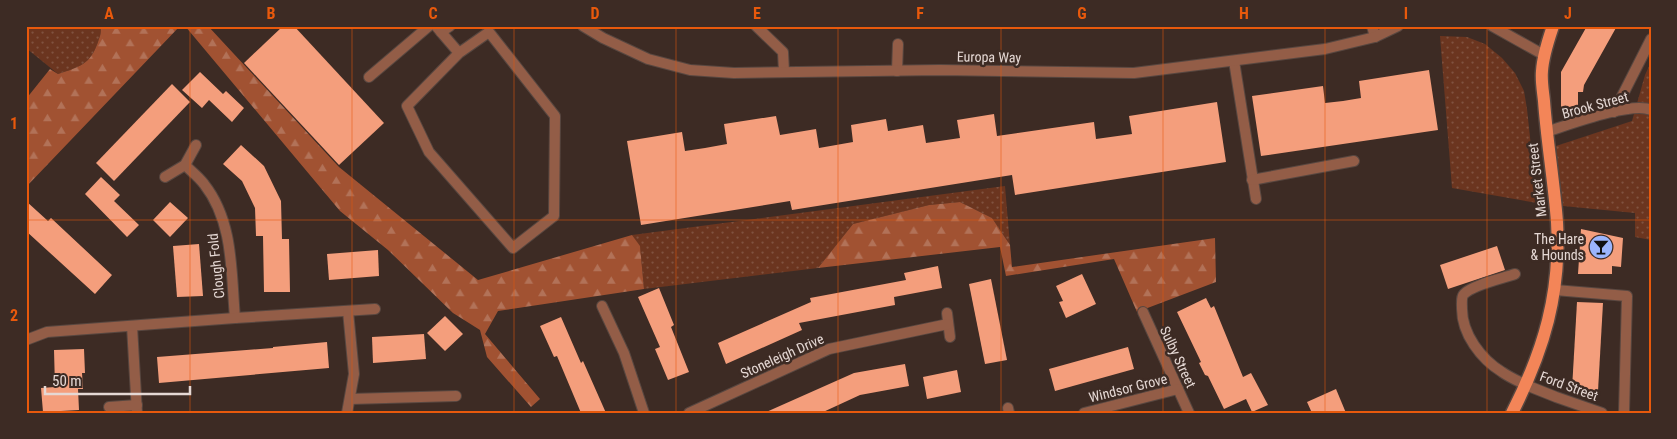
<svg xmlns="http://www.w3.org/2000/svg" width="1677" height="439" font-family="'Roboto Condensed',sans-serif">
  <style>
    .green { fill: url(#green-dots) }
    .forest { fill: url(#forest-firs) }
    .building { fill: #f49e7c }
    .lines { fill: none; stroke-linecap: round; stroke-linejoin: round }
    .lane-casing { stroke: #584740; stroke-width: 12 }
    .street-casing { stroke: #584740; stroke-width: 12 }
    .primary-casing { stroke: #584740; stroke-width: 15 }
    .lane { stroke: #935d47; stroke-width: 10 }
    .street { stroke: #935d47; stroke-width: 10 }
    .primary { stroke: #f38558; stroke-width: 12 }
    .grid { fill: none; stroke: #e8590c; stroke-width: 1; stroke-opacity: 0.55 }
    .labels { text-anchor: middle; stroke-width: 5; stroke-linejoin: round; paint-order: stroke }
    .street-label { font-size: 14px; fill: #e5d8d4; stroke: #3d2b24 }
    .poi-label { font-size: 14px; fill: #e5d8d4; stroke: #3d2b24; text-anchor: end }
    .neatline { fill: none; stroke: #e8590c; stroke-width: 2 }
    .grid-label { font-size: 16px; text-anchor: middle; font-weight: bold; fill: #e8590c }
  </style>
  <defs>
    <pattern id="green-dots" width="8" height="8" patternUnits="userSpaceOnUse" patternTransform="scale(1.25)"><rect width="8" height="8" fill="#6b351f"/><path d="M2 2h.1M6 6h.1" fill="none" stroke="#80523f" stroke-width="1.8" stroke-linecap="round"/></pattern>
    <pattern id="forest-firs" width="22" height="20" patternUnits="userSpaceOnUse" patternTransform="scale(1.25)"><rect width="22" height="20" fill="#a15232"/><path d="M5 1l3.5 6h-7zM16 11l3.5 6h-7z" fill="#b27258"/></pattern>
  </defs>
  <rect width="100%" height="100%" fill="#3d2b24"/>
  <g class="green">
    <path d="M26,26H100C102,32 100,37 98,42C90,65 79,67 58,74L26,48Z"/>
    <polygon points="1440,36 1467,37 1485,44 1502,58 1515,73 1524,91 1527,109 1537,203 1452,188"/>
    <polygon points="1651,62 1651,240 1635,237 1635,213 1563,206 1556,146 1632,121 1645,75"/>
    <polygon points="1005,186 1010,245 992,218 960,202 929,205 853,224 818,268 644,289 640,247 632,235"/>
  </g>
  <g class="forest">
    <path d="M100,26H180L26,187V99L50,69L58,74C79,67 90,65 98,42C100,36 102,32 100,26Z"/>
    <polygon points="185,26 208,26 339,167 478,280 632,235 640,246 644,289 498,311 485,334 540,399 531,407 487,357 480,330 453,313 388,250 340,211"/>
    <polygon points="960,202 992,218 1010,245 1012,267 1215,238 1216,282 1137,312 1114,259 1006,276 1000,247 818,268 853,224 929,205"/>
  </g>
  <g class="building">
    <polygon points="283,26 294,26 384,123 339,165 244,63"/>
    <polygon points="1587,26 1617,26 1584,85 1583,92 1578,92 1578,109 1561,110 1561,72"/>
    <polygon points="1429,70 1438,130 1261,156 1252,96 1323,86 1325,103 1343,101 1361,98 1359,81"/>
    <polygon points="200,72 223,94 226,91 244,108 232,122 209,100 202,108 182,90"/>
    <polygon points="172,84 190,102 114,181 96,163"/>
    <polygon points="1217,102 1226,162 1015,195 1012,175 792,210 790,201 641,225 627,141 682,132 685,151 705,148 727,144 724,124 776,116 780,135 816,129 819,148 853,142 851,125 886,119 888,131 923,125 926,143 960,138 957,120 994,114 997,136 1094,122 1096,139 1132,134 1129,116"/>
    <polygon points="241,145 264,166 281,201 282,239 289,239 290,292 264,292 263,236 256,236 255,208 242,181 223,164"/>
    <polygon points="101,177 120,195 114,201 139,225 127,237 85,194"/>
    <polygon points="26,201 48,221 51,218 112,275 95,294 26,231"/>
    <polygon points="170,202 188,218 170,237 153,220"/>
    <polygon points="1581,229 1623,238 1621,267 1612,266 1612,274 1578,274"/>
    <polygon points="199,244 203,296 177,297 173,246"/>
    <polygon points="1497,246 1505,270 1448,289 1440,265"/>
    <polygon points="378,250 379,276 329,280 327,254"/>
    <polygon points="938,266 942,288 894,297 895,305 799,323 802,330 726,364 718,343 811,302 810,298 906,280 904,273"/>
    <polygon points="1082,274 1096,304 1066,318 1059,302 1063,301 1056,286"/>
    <polygon points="991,279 1007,360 985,364 969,284"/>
    <polygon points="659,288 674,325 671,327 689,372 668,380 655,349 660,347 638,297"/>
    <polygon points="1206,298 1211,308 1214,306 1243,377 1251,373 1268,405 1252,412 1246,399 1224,409 1208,376 1205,375 1199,363 1201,362 1177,312"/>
    <polygon points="1577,302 1603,303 1598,391 1572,389"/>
    <polygon points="445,316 463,334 445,351 427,333"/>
    <polygon points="561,317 581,363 583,361 606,413 581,413 557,356 554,357 540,326"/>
    <polygon points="424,334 426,359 373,363 372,337"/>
    <polygon points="327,342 329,368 159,383 157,357 273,348 273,347"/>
    <polygon points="1128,347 1134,369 1055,391 1049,369"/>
    <polygon points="84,349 85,373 82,373 83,389 78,389 79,410 43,412 41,388 55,387 54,350"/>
    <polygon points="905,364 909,386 860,395 821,413 764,413 854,373"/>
    <polygon points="957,370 961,392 927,399 923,377"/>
    <polygon points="1336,389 1346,413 1312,413 1307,402"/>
  </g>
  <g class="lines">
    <g class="lane-casing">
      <g id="lane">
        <polyline points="436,26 441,32 450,26"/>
        <polyline points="756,26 783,52 784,72"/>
        <polyline points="1372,26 1375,37"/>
        <polyline points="441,32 459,53 407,106 429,152 513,248 554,216 555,116 489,32 459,53"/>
        <polyline points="1234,61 1256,199"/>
        <polyline points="897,71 898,44"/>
        <polyline points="369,77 429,26"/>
        <polyline points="1614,112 1651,39"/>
        <polyline points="1252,180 1354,161"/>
        <path d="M1515,274C1504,278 1472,285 1464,294C1461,297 1462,304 1462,309C1462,334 1481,359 1502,372C1509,377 1518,381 1526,385"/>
        <polyline points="1555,290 1627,296 1624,413"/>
        <polyline points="350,399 456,396"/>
      </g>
    </g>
    <g class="street-casing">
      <g id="street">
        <polyline points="583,26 603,38 648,59 690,70 734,73 940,70 1134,73 1325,49 1375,37 1398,26"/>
        <polyline points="1492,26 1544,55"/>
        <path d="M1546,132C1568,125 1632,101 1651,110"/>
        <path d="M185,165C191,171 199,177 204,184C234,222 231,273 235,318"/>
        <polyline points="165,177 185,165 196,145"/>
        <polyline points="602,306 624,353 644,413"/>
        <polyline points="1143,312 1189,413"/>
        <polyline points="947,313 950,337"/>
        <polyline points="132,326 137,413"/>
        <polyline points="26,340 47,332 235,318 375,309"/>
        <polyline points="1526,385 1556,397 1602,413"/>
        <polyline points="109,407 137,405"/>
        <polyline points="1008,408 1009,413"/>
        <polyline points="347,413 354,374 348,311"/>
        <polyline points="689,413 829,349 948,324"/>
        <polyline points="1084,413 1178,389"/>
      </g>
    </g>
    <g class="primary-casing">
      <path id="primary" d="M1512,413C1544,350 1561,293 1557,222C1554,182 1547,142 1544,101C1543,91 1541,81 1542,71C1543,55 1548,41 1553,26"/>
    </g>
    <use href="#lane" class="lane"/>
    <use href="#street" class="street"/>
    <use href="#primary" class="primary"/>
  </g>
  <path class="grid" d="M190,26V413M352,26V413M514,26V413M676,26V413M838,26V413M1001,26V413M1163,26V413M1325,26V413M1487,26V413M26,220H1651"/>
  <defs>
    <g id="bar-disc" transform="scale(1.25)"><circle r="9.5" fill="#9bb5fd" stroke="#3d2b24"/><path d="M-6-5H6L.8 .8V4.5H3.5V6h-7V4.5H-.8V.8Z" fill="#111"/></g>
  </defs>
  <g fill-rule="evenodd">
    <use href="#bar-disc" x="1601" y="247"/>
  </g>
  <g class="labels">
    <g class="street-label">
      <text transform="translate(989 57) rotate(1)" y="5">Europa Way</text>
      <text transform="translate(1595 105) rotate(-15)" y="5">Brook Street</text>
      <text transform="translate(1537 180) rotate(-97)" y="5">Market Street</text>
      <text transform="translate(216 266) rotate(-96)" y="5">Clough Fold</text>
      <text transform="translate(782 356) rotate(-24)" y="5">Stoneleigh Drive</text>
      <text transform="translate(1178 357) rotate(65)" y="5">Sulby Street</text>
      <text transform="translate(1569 386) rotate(20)" y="5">Ford Street</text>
      <text transform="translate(1128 388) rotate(-14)" y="5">Windsor Grove</text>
    </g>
    <g class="poi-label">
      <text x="1584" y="244">The Hare<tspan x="1584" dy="16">&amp; Hounds</tspan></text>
    </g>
  </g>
  <rect width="1677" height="439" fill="none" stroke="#3d2b24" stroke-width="55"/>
  <path d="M45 386v8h145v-8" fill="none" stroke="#e5d8d4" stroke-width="2.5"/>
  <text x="52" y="386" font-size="15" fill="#e5d8d4" stroke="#3d2b24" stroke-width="4" paint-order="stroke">50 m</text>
  <rect x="28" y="28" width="1622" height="384" class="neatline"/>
  <g class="grid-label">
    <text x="109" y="19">A</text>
    <text x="271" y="19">B</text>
    <text x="433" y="19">C</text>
    <text x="595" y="19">D</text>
    <text x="757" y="19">E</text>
    <text x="920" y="19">F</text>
    <text x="1082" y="19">G</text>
    <text x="1244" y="19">H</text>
    <text x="1406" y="19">I</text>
    <text x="1568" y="19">J</text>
    <text x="14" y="129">1</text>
    <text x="14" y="321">2</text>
  </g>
</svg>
